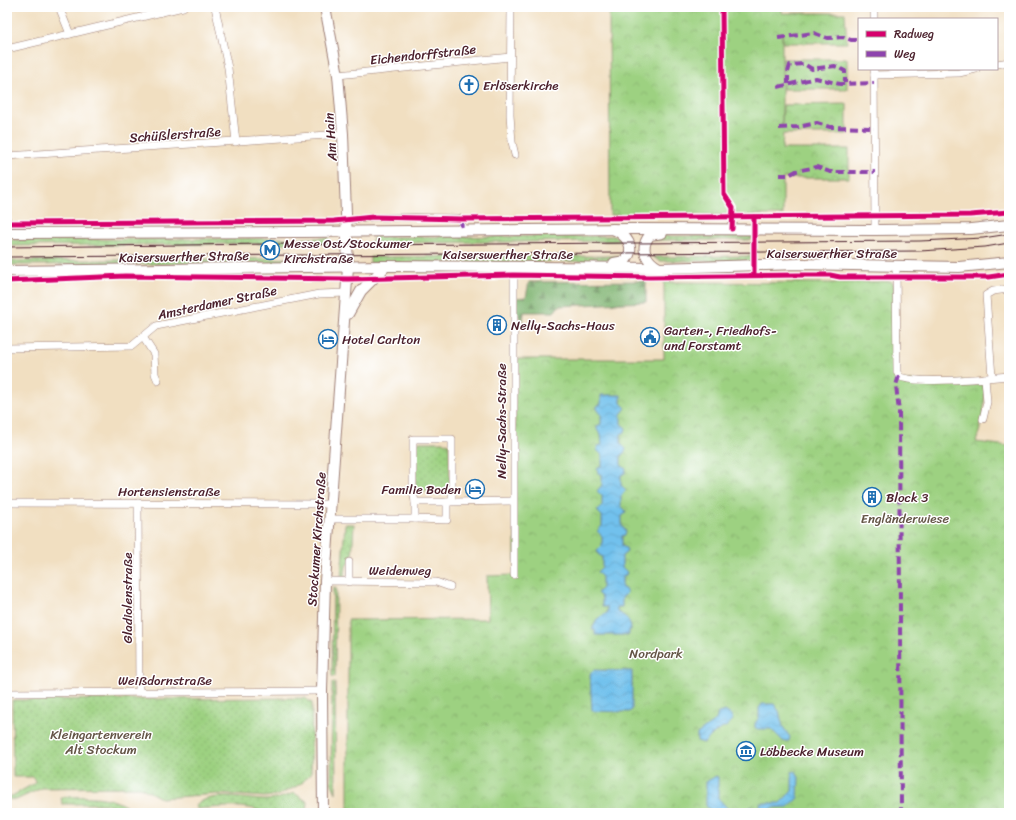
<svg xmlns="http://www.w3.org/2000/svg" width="1016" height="820" font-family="Sriracha,sans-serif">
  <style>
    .grass { fill: url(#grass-dots); stroke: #747856 }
    .forest { fill: url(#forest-firs); stroke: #64694d }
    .park { fill: url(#park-crowns); stroke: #747856 }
    .water { fill: url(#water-waves); stroke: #5e708c }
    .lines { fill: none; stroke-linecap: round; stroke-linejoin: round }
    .street-casing { stroke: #9e7f76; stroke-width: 8 }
    .secondary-casing { stroke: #9e7f76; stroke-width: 12 }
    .street { stroke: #fff; stroke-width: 7 }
    .secondary { stroke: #fff; stroke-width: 10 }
    .tram { stroke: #4a1f2b; stroke-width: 1 }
    .quiet { stroke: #8e44ad; stroke-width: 4; stroke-dasharray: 8 4; stroke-linecap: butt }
    .cycleway-casing { stroke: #fff; stroke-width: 8 }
    .cycleway { stroke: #d6006c; stroke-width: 5 }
    .labels { text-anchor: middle; stroke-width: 3; stroke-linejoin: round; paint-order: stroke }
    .street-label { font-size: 13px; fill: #4a1f2b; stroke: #fff }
    .poi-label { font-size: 13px; fill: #4a1f2b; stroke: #fff; text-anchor: start }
    .park-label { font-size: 13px; fill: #635445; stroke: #fff }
  </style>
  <defs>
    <pattern id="grass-dots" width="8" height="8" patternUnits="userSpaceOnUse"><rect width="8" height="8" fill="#9dd181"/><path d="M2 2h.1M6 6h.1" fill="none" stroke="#89b370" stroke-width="1.8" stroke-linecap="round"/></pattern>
    <pattern id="forest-firs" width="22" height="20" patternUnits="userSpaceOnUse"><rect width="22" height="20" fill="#7eb36f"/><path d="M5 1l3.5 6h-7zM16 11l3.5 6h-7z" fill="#69915b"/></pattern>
    <pattern id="park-crowns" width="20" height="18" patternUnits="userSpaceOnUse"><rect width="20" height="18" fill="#9dd181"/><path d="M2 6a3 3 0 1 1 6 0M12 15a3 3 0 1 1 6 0" fill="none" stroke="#89b370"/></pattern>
    <pattern id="water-waves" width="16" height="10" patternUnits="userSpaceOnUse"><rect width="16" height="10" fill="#71c1ed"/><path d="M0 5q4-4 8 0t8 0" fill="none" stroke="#63a5cb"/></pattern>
  </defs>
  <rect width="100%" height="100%" fill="#fff"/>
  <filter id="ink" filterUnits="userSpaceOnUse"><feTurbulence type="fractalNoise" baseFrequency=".025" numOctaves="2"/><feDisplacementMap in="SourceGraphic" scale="8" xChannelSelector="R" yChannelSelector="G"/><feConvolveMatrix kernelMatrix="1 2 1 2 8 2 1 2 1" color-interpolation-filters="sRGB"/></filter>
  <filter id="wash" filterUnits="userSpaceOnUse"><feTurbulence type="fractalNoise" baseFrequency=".012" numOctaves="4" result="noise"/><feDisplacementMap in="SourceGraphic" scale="16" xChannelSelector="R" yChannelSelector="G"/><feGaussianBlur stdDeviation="0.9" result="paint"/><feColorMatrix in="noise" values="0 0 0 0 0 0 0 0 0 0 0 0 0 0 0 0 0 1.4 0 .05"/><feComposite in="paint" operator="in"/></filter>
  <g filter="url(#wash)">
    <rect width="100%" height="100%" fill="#f1dfc1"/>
    <g class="grass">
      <polygon points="615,236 624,241 371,243 374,237"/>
      <polygon points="659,236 752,236 752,240 653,240"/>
      <polygon points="329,238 329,243 7,246 7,240"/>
      <polygon points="624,256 617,261 370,263 370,257"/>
      <polygon points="751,256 751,261 659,261 653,257"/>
      <polygon points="329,258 329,263 7,265 7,261"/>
      <polygon points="418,442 444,442 449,444 450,486 448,487 448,491 417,491 415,489 416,443"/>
      <polygon points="345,524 354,524 352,559 346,566 345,576 341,579"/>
      <polygon points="333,588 336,588 335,677 332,676"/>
      <polygon points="332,682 335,683 336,793 331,782"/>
      <polygon points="305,698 312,703 311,773 301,784 279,795 265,797 218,794 161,798 140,787 42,788 16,800 7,799 7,796 12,796 35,783 34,777 13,777 12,700"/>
      <path d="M294,793L308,802L307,813H263C250,803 213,808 197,809L195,805C214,791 241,799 264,800C275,800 284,797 294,793Z"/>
      <path d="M61,797C90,797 112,793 135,813H120L116,807L104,804H62Z"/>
    </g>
    <polygon class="forest" points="646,281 646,302 559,306 554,312 524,312 523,322 517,315 516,298 526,297 529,282"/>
    <g class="park">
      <polygon points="609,7 782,7 782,13 845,13 847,43 783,43 782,33 782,126 783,105 847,104 847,134 783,134 782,149 849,149 849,178 783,178 783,215 610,215"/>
      <rect x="783" y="59" width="64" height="30"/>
      <path d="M891,281L894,284L896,378L901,381L982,382C989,398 981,426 976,442L1009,446V813H348V620L488,619L487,576L515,575V359H664V282L830,283Z"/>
    </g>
    <g class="water">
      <path d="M601,395H621V403L626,408L621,414V424L626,428L625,432L621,434V444L626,449L625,452L621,455V465L626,469L625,473L621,475V485L626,490L621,496V506L626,511L625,514L622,516V526L626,531L625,535L622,536V546L626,548L627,552L622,556V567L627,572L626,575L622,577V588L625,589L627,593L622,598V607H617V612C625,615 631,621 631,630H629V635H595V630H592L597,619L607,613V607H602V598L597,593L602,588V577L597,572L602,567V557L598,554L597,551L602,546V536L597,531L602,526V516L597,511L602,506V496L597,491L602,485V475L598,473L597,469L602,465V455L597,450L598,446L602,445L601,434L597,430V426L601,424V414L597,409V406L601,404Z"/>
      <polygon points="594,670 632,671 632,710 629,712 592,711 590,674"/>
      <polygon points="762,704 774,704 779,711 783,727 790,737 789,741 783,741 771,729 755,729 755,723 759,718 759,708"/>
      <polygon points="725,711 731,715 733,720 727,726 715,732 704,743 697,741 697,734 716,720 718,713"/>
      <polygon points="796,771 799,777 798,798 788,807 772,808 767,811 761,811 760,803 780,803 792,791 792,772"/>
      <polygon points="716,776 718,777 718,798 729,810 748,810 751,806 751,813 714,813 706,806 706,782"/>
    </g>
  </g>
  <g filter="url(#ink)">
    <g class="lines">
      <g class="street-casing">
        <g id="street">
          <polyline points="59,7 70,34"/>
          <polyline points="215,7 228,68 236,142"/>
          <polyline points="511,7 510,115 512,142 515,155"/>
          <polyline points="874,7 874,19"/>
          <polyline points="7,49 183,7"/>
          <polyline points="997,64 1009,62"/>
          <polyline points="874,69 875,230"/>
          <polyline points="338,75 510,57"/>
          <polyline points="874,75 959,73 976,69"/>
          <polyline points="7,156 343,134"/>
          <polyline points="7,220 7,233"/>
          <polyline points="347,221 373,217 458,218 461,219 462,230"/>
          <path d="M896,266L897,372L899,376C912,385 990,378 1009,376"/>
          <polyline points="514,267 514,575"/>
          <polyline points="143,337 154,354 155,374 158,381"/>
          <polyline points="7,348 132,346 156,326 319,294 347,293"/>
          <polyline points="992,377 986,295 993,291 1009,289"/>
          <polyline points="983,419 987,402 985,378"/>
          <polyline points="415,502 415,519 447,520 447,502"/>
          <polyline points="452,502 415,502 413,490 413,439 452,439 452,502 513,501"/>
          <polyline points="7,503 331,504"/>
          <polyline points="138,503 139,692"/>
          <polyline points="330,519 415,519"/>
          <polyline points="325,581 436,582 450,587"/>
          <polyline points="349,582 349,562"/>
          <polyline points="7,693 322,691"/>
        </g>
      </g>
      <g class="secondary-casing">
        <g id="secondary">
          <path d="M613,229C626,235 637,247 625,261L614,263"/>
          <polyline points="7,233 303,232 633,229 875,230 971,229 1009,225"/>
          <path d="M659,268C646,261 639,248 650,235L662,233"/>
          <polyline points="7,271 386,266 659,268 799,264 959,267 1009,262"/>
          <polyline points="348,314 361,291 386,266"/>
          <polyline points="323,813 322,691 325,581 348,267 343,134 338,75 325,7"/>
        </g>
      </g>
      <use href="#street" class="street"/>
      <use href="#secondary" class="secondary"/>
      <g class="tram">
        <polyline points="7,247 271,244 348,245 920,241 983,238 1009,234"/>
        <polyline points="7,257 920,251 985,247 1009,243"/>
      </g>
      <g class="quiet">
        <polyline points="778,38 814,33 827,38 843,37 851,40 859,40"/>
        <polyline points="788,84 788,72 790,65 804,64 812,69 835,66 845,71 845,83"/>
        <polyline points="778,87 816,78 840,84 874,83"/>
        <polyline points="779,128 798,127 817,123 830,127 874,128"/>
        <polyline points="779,175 789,175 796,171 817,167 830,172 875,172"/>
        <polyline points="461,219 462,230"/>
        <polyline points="899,376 896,385 899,412 901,813"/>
      </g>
      <g class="cycleway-casing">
        <g id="cycleway">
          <polyline points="722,7 724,194 733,208 732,229"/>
          <polyline points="754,217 754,275"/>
          <polyline points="7,223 334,221 373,217 461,219 970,215 1009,212"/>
          <polyline points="7,281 125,276 348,279 513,275 650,277 797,275 830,275 840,277 989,277 1009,274"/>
        </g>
      </g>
      <use href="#cycleway" class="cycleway"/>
    </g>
  </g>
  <defs>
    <g id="church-ring" transform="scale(1)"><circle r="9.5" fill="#fff" stroke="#1f6fb2" stroke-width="1.5"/><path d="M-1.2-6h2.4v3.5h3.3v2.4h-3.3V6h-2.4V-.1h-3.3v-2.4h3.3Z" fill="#1f6fb2"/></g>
    <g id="metro-ring" transform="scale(1)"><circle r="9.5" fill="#fff" stroke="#1f6fb2" stroke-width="1.5"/><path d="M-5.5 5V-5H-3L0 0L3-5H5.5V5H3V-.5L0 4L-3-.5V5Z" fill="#1f6fb2"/></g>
    <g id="building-ring" transform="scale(1)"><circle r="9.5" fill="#fff" stroke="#1f6fb2" stroke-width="1.5"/><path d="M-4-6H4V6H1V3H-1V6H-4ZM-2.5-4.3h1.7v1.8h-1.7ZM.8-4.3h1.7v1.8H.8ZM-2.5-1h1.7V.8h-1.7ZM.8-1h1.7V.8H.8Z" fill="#1f6fb2"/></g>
    <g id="civic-ring" transform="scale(1)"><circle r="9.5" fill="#fff" stroke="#1f6fb2" stroke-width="1.5"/><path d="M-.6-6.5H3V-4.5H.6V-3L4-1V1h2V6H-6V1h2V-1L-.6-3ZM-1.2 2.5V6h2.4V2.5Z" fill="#1f6fb2"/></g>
    <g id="hotel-ring" transform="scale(1)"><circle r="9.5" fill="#fff" stroke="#1f6fb2" stroke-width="1.5"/><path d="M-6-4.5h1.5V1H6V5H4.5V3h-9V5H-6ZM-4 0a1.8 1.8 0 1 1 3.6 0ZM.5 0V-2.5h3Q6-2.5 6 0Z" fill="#1f6fb2"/></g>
    <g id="museum-ring" transform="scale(1)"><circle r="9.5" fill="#fff" stroke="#1f6fb2" stroke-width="1.5"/><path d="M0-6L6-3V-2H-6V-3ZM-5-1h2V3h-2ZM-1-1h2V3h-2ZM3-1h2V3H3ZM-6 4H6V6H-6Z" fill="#1f6fb2"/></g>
  </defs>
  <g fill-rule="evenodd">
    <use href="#church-ring" x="469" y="85"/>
    <use href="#metro-ring" x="270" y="250"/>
    <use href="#building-ring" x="497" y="325"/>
    <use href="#civic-ring" x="650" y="337"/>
    <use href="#hotel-ring" x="328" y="339"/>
    <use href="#hotel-ring" x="475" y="489"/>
    <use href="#building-ring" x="872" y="497"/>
    <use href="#museum-ring" x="746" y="751"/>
  </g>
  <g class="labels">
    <g class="street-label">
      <text transform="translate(423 54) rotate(-6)" y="5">Eichendorffstraße</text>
      <text transform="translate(175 134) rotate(-4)" y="5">Schüßlerstraße</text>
      <text transform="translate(330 137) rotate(-94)" y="5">Am Hain</text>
      <text x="832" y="258">Kaiserswerther Straße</text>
      <text x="508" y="259">Kaiserswerther Straße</text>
      <text transform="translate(184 256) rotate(-1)" y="5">Kaiserswerther Straße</text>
      <text transform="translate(217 302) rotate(-12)" y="5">Amsterdamer Straße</text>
      <text transform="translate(501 421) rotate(-90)" y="5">Nelly-Sachs-Straße</text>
      <text x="169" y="496">Hortensienstraße</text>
      <text transform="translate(316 539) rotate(-86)" y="5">Stockumer Kirchstraße</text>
      <text x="400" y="575">Weidenweg</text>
      <text transform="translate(127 598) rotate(-90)" y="5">Gladiolenstraße</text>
      <text x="165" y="685">Weißdornstraße</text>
    </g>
    <g class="poi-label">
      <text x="483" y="90">Erlöserkirche</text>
      <text x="284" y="248">Messe Ost/Stockumer<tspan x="284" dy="15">Kirchstraße</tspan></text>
      <text x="511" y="330">Nelly-Sachs-Haus</text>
      <text x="664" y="335">Garten-, Friedhofs-<tspan x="664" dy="15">und Forstamt</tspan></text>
      <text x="342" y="344">Hotel Carlton</text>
      <text x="461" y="494" text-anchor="end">Familie Boden</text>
      <text x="886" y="502">Block 3</text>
      <text x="760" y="756">Löbbecke Museum</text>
    </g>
    <g class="park-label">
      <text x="905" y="523">Engländerwiese</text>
      <text x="656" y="658">Nordpark</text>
      <text x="101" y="739">Kleingartenverein<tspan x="101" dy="15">Alt Stockum</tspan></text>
    </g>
  </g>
  <rect width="1016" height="820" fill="none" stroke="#fff" stroke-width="24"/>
  <rect x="858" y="18" width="140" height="52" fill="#ffffff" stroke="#b7a5aa"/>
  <rect x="866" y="31" width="20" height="6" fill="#d6006c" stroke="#b7a5aa"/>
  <text x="894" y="38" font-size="12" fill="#4a1f2b">Radweg</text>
  <rect x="866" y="51" width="20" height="6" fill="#8e44ad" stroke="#b7a5aa"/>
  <text x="894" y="58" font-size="12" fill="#4a1f2b">Weg</text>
</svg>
